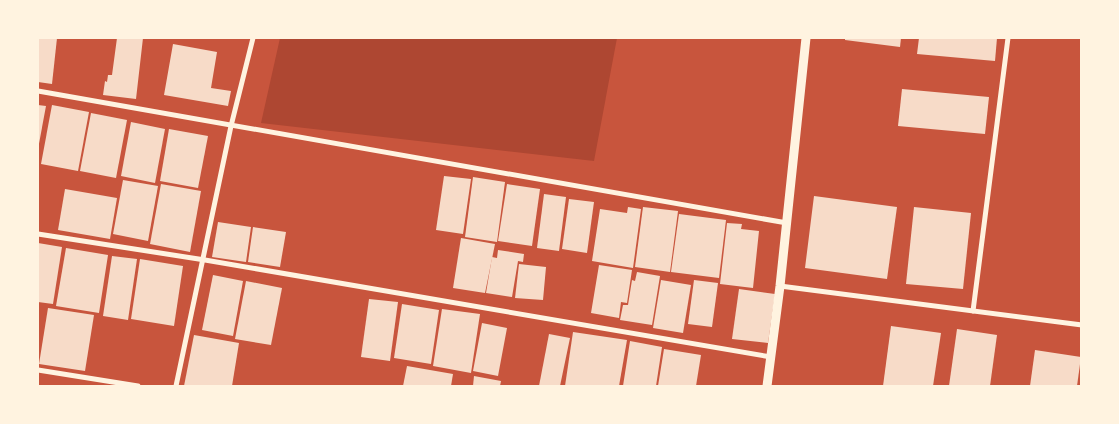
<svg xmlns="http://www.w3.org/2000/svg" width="1119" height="424" font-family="Poppins,sans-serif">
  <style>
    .green { fill: #ae4732 }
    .building { fill: #f7dbc8 }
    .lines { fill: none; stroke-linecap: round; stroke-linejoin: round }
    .minor { stroke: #fff3e0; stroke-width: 5 }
    .tertiary { stroke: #fff3e0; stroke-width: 9 }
  </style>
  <rect width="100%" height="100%" fill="#c8553d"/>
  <polygon class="green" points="280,38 617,38 594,161 261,123"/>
  <g class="building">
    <polygon points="38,38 57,38 52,84 38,82"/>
    <polygon points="117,38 143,38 136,99 103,95 105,81 107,82 108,75 112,75"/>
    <polygon points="845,38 901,38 900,47 845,40"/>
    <polygon points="919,38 997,38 995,61 917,54"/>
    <polygon points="173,44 217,52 211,88 231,91 228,106 164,95"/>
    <polygon points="902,89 989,97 985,134 898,126"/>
    <polygon points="38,105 46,106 38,149"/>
    <polygon points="52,105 89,112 78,171 41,164"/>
    <polygon points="91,113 127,120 116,178 80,171"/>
    <polygon points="131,122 165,129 155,183 121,176"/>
    <polygon points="169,129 208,136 198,188 160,181"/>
    <polygon points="444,176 471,179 463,234 436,230"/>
    <polygon points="473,177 505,182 497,242 465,237"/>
    <polygon points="123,180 158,186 148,241 113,234"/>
    <polygon points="161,184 201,191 190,252 150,244"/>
    <polygon points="507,184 540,189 532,246 498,241"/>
    <polygon points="65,189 117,198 110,239 58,230"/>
    <polygon points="544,194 566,197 559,251 537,248"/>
    <polygon points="814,196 897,207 887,279 805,268"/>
    <polygon points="569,199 594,202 587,253 562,249"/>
    <polygon points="628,207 641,209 633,268 592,261 600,209 627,213"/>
    <polygon points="643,207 678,211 670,272 635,267"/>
    <polygon points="914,207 971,213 963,289 906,284"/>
    <polygon points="679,214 726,220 719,278 671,272"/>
    <polygon points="218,222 251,227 246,262 212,257"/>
    <polygon points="727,223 742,224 741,229 759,231 753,288 720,284"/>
    <polygon points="253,227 286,232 280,267 248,262"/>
    <polygon points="461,238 495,244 485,293 453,288"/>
    <polygon points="38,243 62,247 53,304 38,302"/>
    <polygon points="66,248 108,255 99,313 56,306"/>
    <polygon points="498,250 524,254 523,262 518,261 512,297 486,293 492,257 497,258"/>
    <polygon points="112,256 137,259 128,320 103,316"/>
    <polygon points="140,259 183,266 174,326 131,319"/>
    <polygon points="519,264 546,267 543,300 515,298"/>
    <polygon points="599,265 632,270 627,303 621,302 619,318 591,313"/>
    <polygon points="637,272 660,276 652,325 620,320 623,305 628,305 632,280 635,281"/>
    <polygon points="213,275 243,281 233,336 202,330"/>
    <polygon points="661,280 691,285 683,333 653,328"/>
    <polygon points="694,280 718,283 712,327 688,324"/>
    <polygon points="246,281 282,288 271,345 235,339"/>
    <polygon points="739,289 775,294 768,343 732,339"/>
    <polygon points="369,299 398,302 390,361 361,357"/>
    <polygon points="402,304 439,310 431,364 394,358"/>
    <polygon points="48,308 94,315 85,371 39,364"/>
    <polygon points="442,309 480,314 471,373 433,366"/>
    <polygon points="482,323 507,328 498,376 473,371"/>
    <polygon points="891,326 941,333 933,386 883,386"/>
    <polygon points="957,329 997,335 990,386 949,386"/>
    <polygon points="573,332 627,340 619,386 565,386"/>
    <polygon points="549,334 570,338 560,386 539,386"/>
    <polygon points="194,335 239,343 232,386 184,386"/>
    <polygon points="630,341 662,347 656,386 623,386"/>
    <polygon points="664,349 701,355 696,386 658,386"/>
    <polygon points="1035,350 1081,357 1077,386 1030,386"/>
    <polygon points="407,366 453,374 451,386 403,386"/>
    <polygon points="474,376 501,381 500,386 473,386"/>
  </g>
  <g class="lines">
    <g class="minor">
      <polyline points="38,91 787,223"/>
      <polyline points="38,234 205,260 771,357"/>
      <polyline points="780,286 1082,325"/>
      <polyline points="973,311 1008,38"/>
      <polyline points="38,370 138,386"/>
      <polyline points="176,386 231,126 253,38"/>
    </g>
    <polyline class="tertiary" points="767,386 780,286 806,38"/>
  </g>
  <rect width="1119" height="424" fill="none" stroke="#fff3e0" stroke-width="78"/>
</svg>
